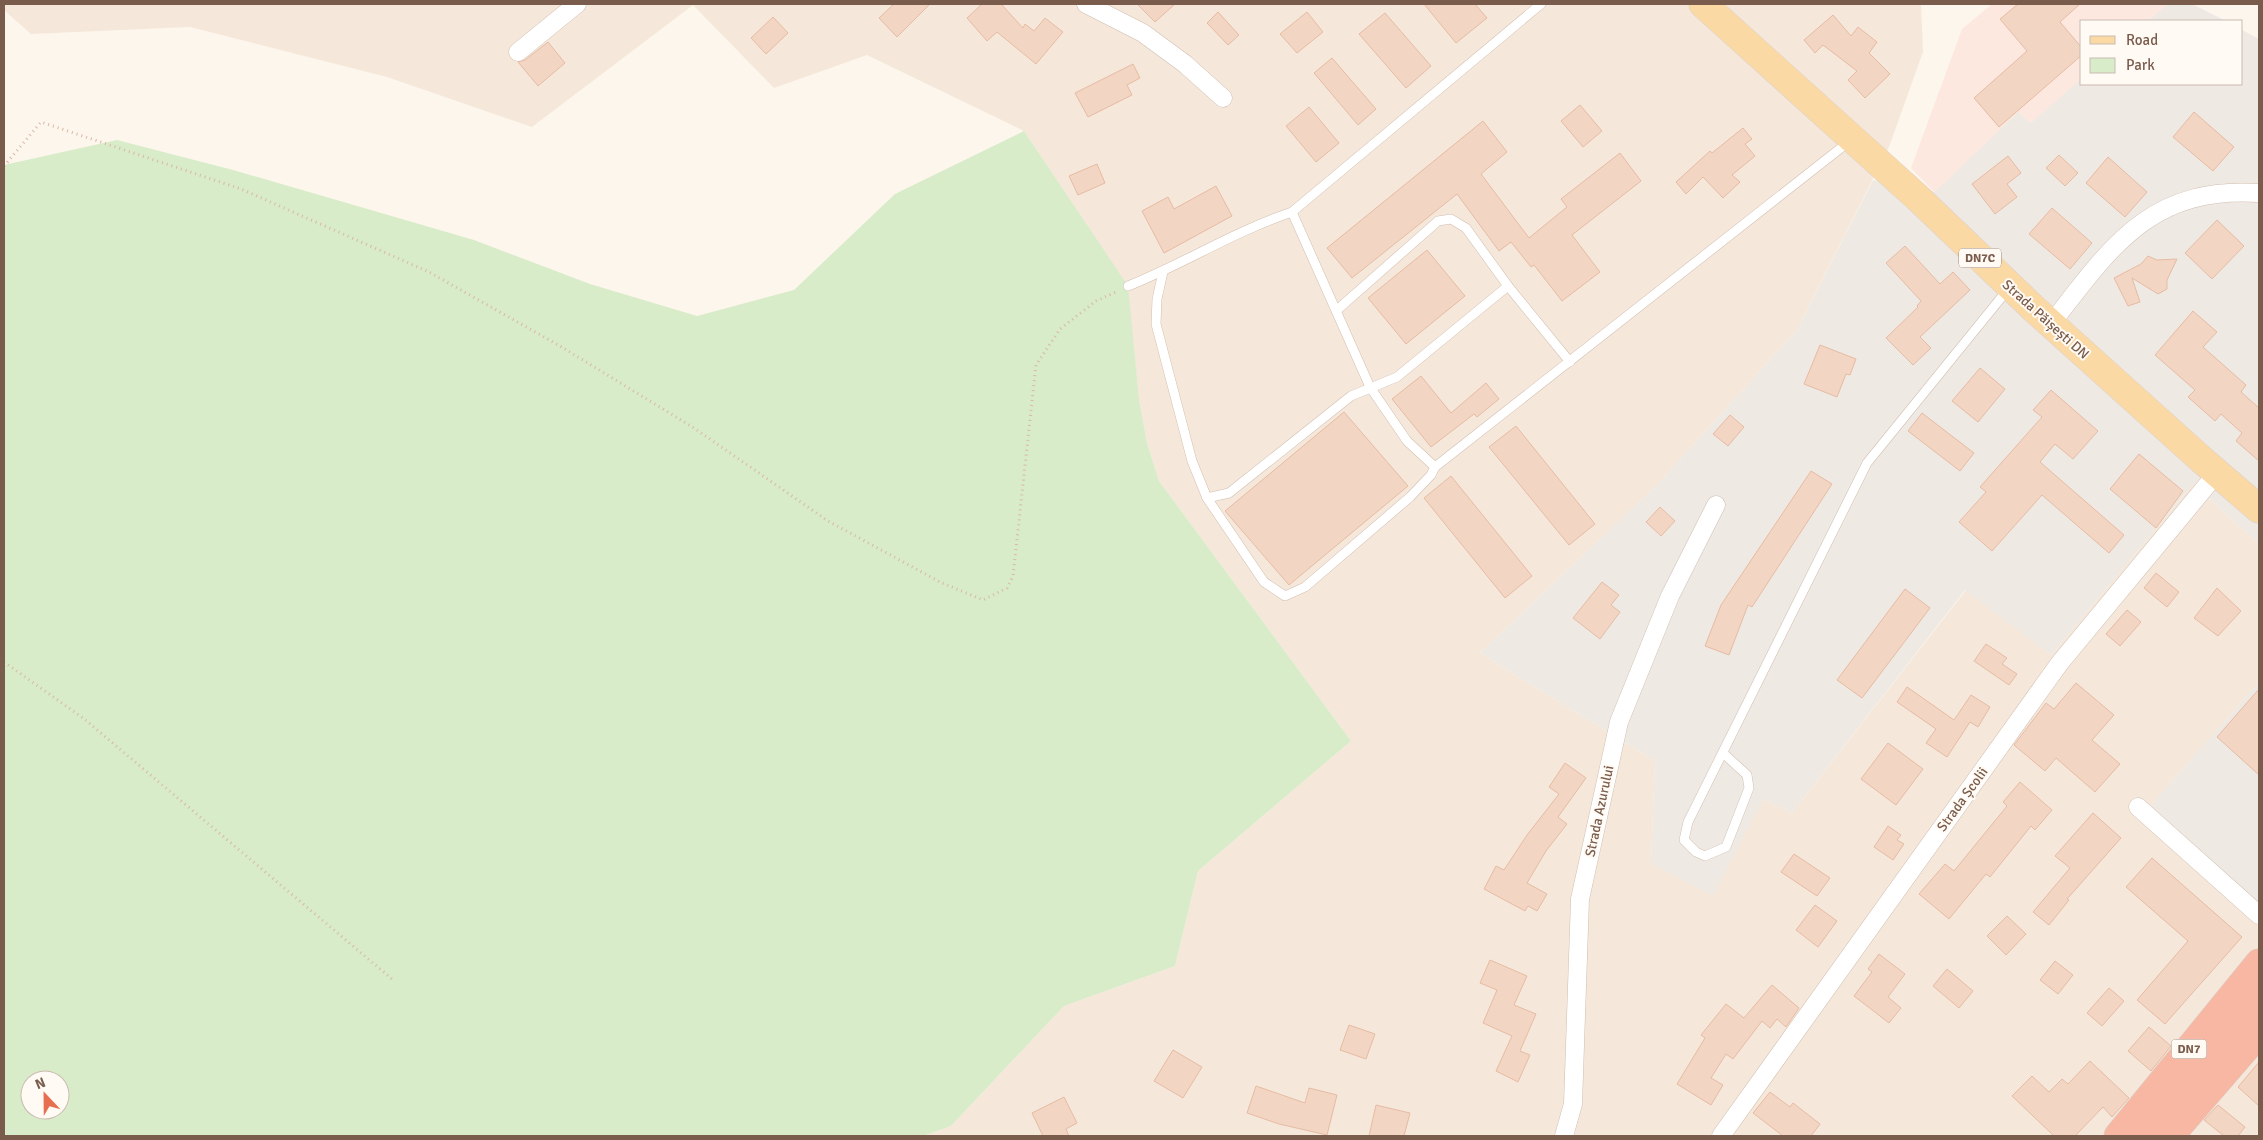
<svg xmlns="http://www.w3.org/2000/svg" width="2263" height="1140" font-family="Signika,sans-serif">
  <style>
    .residential { fill: #f5e8da }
    .commercial { fill: #fde8e0 }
    .industrial { fill: #efe9e4 }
    .green { fill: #d8ecc9; fill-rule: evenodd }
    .building { fill: #f3d5c3; stroke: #e6bba3 }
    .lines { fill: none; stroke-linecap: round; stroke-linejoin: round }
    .lane-casing { stroke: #d1beb0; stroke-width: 10 }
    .street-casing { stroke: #d1beb0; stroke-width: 19 }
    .primary-casing { stroke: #dad1cd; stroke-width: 29 }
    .highway-casing { stroke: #dad1cd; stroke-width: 29 }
    .path { stroke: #d9b8a5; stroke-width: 3; stroke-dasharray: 1 4; stroke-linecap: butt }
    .lane { stroke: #fff; stroke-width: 9 }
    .street { stroke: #fff; stroke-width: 18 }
    .primary { stroke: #fbd9a5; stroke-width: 28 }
    .highway { stroke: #f7b7a3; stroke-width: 28 }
    .labels { text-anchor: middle; stroke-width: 4; stroke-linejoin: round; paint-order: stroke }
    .shield { fill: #fffaf3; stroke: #a28b7f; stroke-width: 1 }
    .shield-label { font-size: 12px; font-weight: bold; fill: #7a5c4d }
    .street-label { font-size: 14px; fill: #7a5c4d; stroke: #fffaf3 }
  </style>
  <rect width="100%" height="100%" fill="#fdf6ec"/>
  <polygon class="residential" points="4,4 1921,4 1923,52 1889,147 1797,330 1656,486 1480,653 1655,761 1651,863 1763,799 1792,813 1966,590 2051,655 2193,484 2259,544 2259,682 2148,809 2259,909 2259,1136 923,1136 951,1126 1064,1006 1175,966 1198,871 1351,741 1159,481 1147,443 1139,399 1127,286 1024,131 867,55 774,88 693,5 532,127 387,77 190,27 31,34 4,10"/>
  <polygon class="commercial" points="1992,4 2168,4 2148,21 2082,21 2082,79 2031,123 2018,112 1935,193 1911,168 1962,29"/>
  <g class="industrial">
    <polygon points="2168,4 2192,4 2226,21 2148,21"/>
    <polygon points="2242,30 2259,39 2259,544 2193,484 2051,655 1965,590 1792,813 1763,799 1713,896 1651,863 1655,761 1480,653 1656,486 1797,330 1873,180 1935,192 2018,112 2031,123 2082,78 2082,84 2242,84"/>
    <polygon points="2259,682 2259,909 2148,809"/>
  </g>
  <path class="green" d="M1024,131L1128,286L1139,399L1147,443L1159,481L1351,741L1198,871L1175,966L1064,1006L951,1126L923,1136H4V165L117,140L233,170L474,240L590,284L697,316L794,290L895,194ZM30,1080H60V1110H30Z"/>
  <g class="building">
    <polygon points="894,4 930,4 897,37 879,18"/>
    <polygon points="982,4 1001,4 1023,28 1025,24 1034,31 1045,18 1063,32 1036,64 997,32 987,41 967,18"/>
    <polygon points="1137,4 1175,4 1155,22"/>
    <polygon points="1424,4 1475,4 1487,18 1456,43"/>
    <polygon points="2018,4 2080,4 2060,22 2082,48 2082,55 1999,127 1974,98 2027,51 2000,19"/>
    <polygon points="1218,12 1239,35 1228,45 1207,23"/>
    <polygon points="1307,12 1323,32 1297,53 1280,34"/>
    <polygon points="1385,13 1431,66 1406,88 1359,34"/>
    <polygon points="1833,15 1851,36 1858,27 1877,42 1869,53 1890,74 1865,98 1848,80 1857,71 1823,45 1815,53 1804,40"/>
    <polygon points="773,17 788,33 766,54 751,38"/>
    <polygon points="548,42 565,63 538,86 518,62 525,60"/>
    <polygon points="1332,58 1376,109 1358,125 1314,73"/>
    <polygon points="1133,64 1140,78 1127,85 1132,95 1088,117 1075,93"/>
    <polygon points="1580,105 1602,131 1583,147 1561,121"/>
    <polygon points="1309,107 1339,143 1316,162 1286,126"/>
    <polygon points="2194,112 2234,147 2213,171 2173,137"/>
    <polygon points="1483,121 1507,152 1481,174 1529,238 1567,207 1561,199 1620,153 1641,181 1572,235 1600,272 1562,301 1534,265 1531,267 1511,242 1499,251 1457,194 1352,278 1327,248"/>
    <polygon points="1743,128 1752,139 1745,144 1755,156 1732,175 1740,182 1723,198 1703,177 1686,194 1676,182 1710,151 1712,153"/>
    <polygon points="2059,155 2078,173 2065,186 2046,168"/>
    <polygon points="2008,156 2021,173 2007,184 2017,197 1995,214 1972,184"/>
    <polygon points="2108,157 2147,192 2125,217 2086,183"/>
    <polygon points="1097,164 1105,183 1078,195 1069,176"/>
    <polygon points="1216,186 1232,216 1164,253 1142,211 1168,197 1174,209"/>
    <polygon points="2052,208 2092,243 2070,269 2029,234"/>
    <polygon points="2217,220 2244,246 2212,279 2185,253"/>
    <polygon points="1905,246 1940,284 1953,272 1970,290 1920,337 1931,348 1913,365 1886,338 1918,307 1917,306 1921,301 1886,263"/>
    <polygon points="1427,250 1465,296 1406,344 1368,298"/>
    <polygon points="2148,256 2157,260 2177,259 2167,280 2167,289 2158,294 2132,278 2140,302 2128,306 2114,278 2141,264"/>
    <polygon points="2193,311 2217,332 2203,347 2246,385 2241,392 2259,408 2259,461 2236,441 2242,433 2221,414 2215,421 2188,397 2195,390 2155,355"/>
    <polygon points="1820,345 1856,359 1850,375 1846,374 1837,397 1804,384"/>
    <polygon points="1980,368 2005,389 1978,422 1952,401"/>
    <polygon points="1421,376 1451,413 1486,383 1499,399 1477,417 1474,414 1431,447 1392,399"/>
    <polygon points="2051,390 2098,431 2073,459 2055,444 2040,462 2124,535 2109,553 2042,495 1992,551 1959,522 1986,492 1980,487 2042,417 2033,410"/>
    <polygon points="1344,412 1408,486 1289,585 1225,511"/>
    <polygon points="1922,413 1974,453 1960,471 1908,431"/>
    <polygon points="1730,415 1744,427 1728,446 1713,434"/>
    <polygon points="1516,426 1595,524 1569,545 1489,447"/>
    <polygon points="2139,454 2183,491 2156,528 2110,489"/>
    <polygon points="1811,471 1832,484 1752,607 1748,605 1729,655 1705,646 1721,605"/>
    <polygon points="1451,476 1532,576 1505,598 1424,498"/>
    <polygon points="1660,507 1675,521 1661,536 1646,522"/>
    <polygon points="2156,573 2179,592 2167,607 2144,588"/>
    <polygon points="1602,582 1619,595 1611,605 1620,612 1600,639 1573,618"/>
    <polygon points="2217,588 2241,611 2218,636 2194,618"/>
    <polygon points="1905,589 1930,608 1862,698 1837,680"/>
    <polygon points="2127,610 2141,622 2120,646 2106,634"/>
    <polygon points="1986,644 2007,658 2002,664 2017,674 2009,685 1974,661"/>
    <polygon points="2076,683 2114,715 2092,740 2120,764 2095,792 2056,758 2045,771 2014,745 2046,703 2054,709"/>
    <polygon points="1907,687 1954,720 1971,695 1990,707 1978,727 1970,722 1947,757 1926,743 1936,729 1897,702"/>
    <polygon points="2259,689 2259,775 2217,737"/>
    <polygon points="1888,743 1923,769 1896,805 1861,779"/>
    <polygon points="1565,763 1586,778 1558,817 1567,824 1546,851 1527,883 1547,894 1537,911 1528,906 1525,911 1484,889 1496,866 1504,870 1527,835 1559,794 1549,787"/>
    <polygon points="2020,782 2052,810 2035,830 2031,826 1990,877 1986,874 1949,919 1919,894 1945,864 1954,871 2007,806 2003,802"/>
    <polygon points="2093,813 2121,838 2067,899 2069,900 2049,925 2033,912 2070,868 2055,856"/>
    <polygon points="1888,826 1901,835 1897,840 1904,844 1893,860 1874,847"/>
    <polygon points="1794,854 1830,878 1817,896 1781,872"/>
    <polygon points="2152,858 2242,937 2165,1024 2137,1000 2188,941 2126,887"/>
    <polygon points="1815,905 1837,921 1818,947 1796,930"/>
    <polygon points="2007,916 2026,934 2006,955 1987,936"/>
    <polygon points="1879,954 1905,974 1888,997 1901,1008 1889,1023 1854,996 1872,972 1868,969"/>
    <polygon points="1490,960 1527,976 1514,1005 1536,1014 1520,1051 1530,1055 1518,1082 1496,1071 1512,1036 1483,1023 1497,990 1480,983"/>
    <polygon points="2055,961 2073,975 2058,994 2040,980"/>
    <polygon points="1947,969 1973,991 1959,1008 1933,986"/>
    <polygon points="1772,985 1799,1008 1786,1027 1777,1019 1770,1028 1762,1021 1733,1059 1726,1054 1711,1078 1723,1085 1711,1105 1677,1084 1705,1038 1701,1035 1726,1004 1744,1018"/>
    <polygon points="2109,988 2124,1001 2102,1026 2087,1013"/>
    <polygon points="1349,1025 1375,1034 1366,1059 1340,1050"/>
    <polygon points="2149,1027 2171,1046 2151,1071 2128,1051"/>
    <polygon points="1173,1050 1202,1067 1183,1098 1154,1081"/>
    <polygon points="2090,1061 2129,1098 2112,1117 2103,1107 2075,1136 2054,1136 2012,1096 2032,1076 2049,1092 2062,1079 2068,1084"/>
    <polygon points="2259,1062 2259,1106 2238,1087"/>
    <polygon points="1256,1086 1305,1103 1309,1088 1337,1095 1327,1135 1279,1124 1247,1113"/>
    <polygon points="1770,1092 1790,1107 1793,1103 1820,1124 1811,1136 1783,1136 1753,1113"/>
    <polygon points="1064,1097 1077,1123 1066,1129 1069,1136 1043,1136 1032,1113"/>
    <polygon points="1376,1105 1410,1113 1404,1136 1369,1136"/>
    <polygon points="2218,1105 2245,1127 2238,1136 2224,1136 2204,1120"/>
  </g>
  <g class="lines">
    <g class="lane-casing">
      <g id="lane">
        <polyline points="1292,212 1370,387 1407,441 1435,467 1851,140"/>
        <polyline points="1163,272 1157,299 1156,324 1192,461 1207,498 1264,582 1285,596 1305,587 1410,497 1431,475 1435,467"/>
        <path d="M1128,286C1183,264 1235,231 1292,212L1541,4"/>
        <polyline points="1337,310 1438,221 1451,219 1466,228 1508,286 1570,362"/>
        <polyline points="1207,498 1229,493 1351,396 1397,377 1508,286"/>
        <polyline points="1723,753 1747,775 1749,788 1726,847 1705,856 1696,852 1684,840 1688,822 1867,463 2009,288"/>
      </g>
    </g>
    <g class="street-casing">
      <g id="street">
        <polyline points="1086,4 1143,33 1185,64 1223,98"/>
        <polyline points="518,52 577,4"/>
        <path d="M2051,324C2111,247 2150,186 2259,193"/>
        <polyline points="2138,807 2259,915"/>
        <polyline points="1564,1136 1573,1104 1580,899 1619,722 1670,596 1716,505"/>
        <polyline points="1721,1136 2059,664 2217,473"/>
      </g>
    </g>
    <g class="primary-casing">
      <polyline id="primary" points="1703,4 1918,198 2032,307 2202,460 2259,509"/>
    </g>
    <g class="highway-casing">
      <g id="highway">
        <polyline points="2118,1136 2259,963"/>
        <polyline points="2145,1136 2259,999"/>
        <polyline points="2170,1136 2259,1033"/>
      </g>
    </g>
    <g class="path">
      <polyline points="4,166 41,122 241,189 429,272 560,346 694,428 828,521 940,582 983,600 1007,588 1013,576 1036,365 1060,329 1096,301 1118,291"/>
      <polyline points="4,662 83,718 392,979"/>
    </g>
    <use href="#lane" class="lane"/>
    <use href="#street" class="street"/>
    <use href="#primary" class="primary"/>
    <use href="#highway" class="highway"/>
  </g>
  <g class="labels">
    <g class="shield">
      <rect x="1959" y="248.5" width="42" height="19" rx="4"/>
      <rect x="2171.5" y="1039.5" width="35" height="19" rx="4"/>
    </g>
    <g class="shield-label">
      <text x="1980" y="262">DN7C</text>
      <text x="2189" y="1053">DN7</text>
    </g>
    <g class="street-label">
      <text transform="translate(2046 319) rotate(42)" y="5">Strada Păișești DN</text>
      <text transform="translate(1962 799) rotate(-54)" y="5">Strada Școlii</text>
      <text transform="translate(1599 811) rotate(-78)" y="5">Strada Azurului</text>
    </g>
  </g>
  <rect width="2263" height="1140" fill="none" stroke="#7a5c4d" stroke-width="10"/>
  <rect x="2080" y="20" width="162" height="65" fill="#fffaf3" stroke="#cabbb1"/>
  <rect x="2090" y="36" width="25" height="8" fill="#fbd9a5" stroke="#cabbb1"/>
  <text x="2126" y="45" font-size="15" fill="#7a5c4d">Road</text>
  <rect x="2090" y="58" width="25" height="15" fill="#d8ecc9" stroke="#cabbb1"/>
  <text x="2126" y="70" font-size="15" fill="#7a5c4d">Park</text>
  <g transform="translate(45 1095) rotate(338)"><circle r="24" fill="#fffaf3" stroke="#cabbb1"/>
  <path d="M0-4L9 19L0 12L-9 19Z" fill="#e76f51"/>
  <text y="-8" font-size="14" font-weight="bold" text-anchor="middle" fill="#7a5c4d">N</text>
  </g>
</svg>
